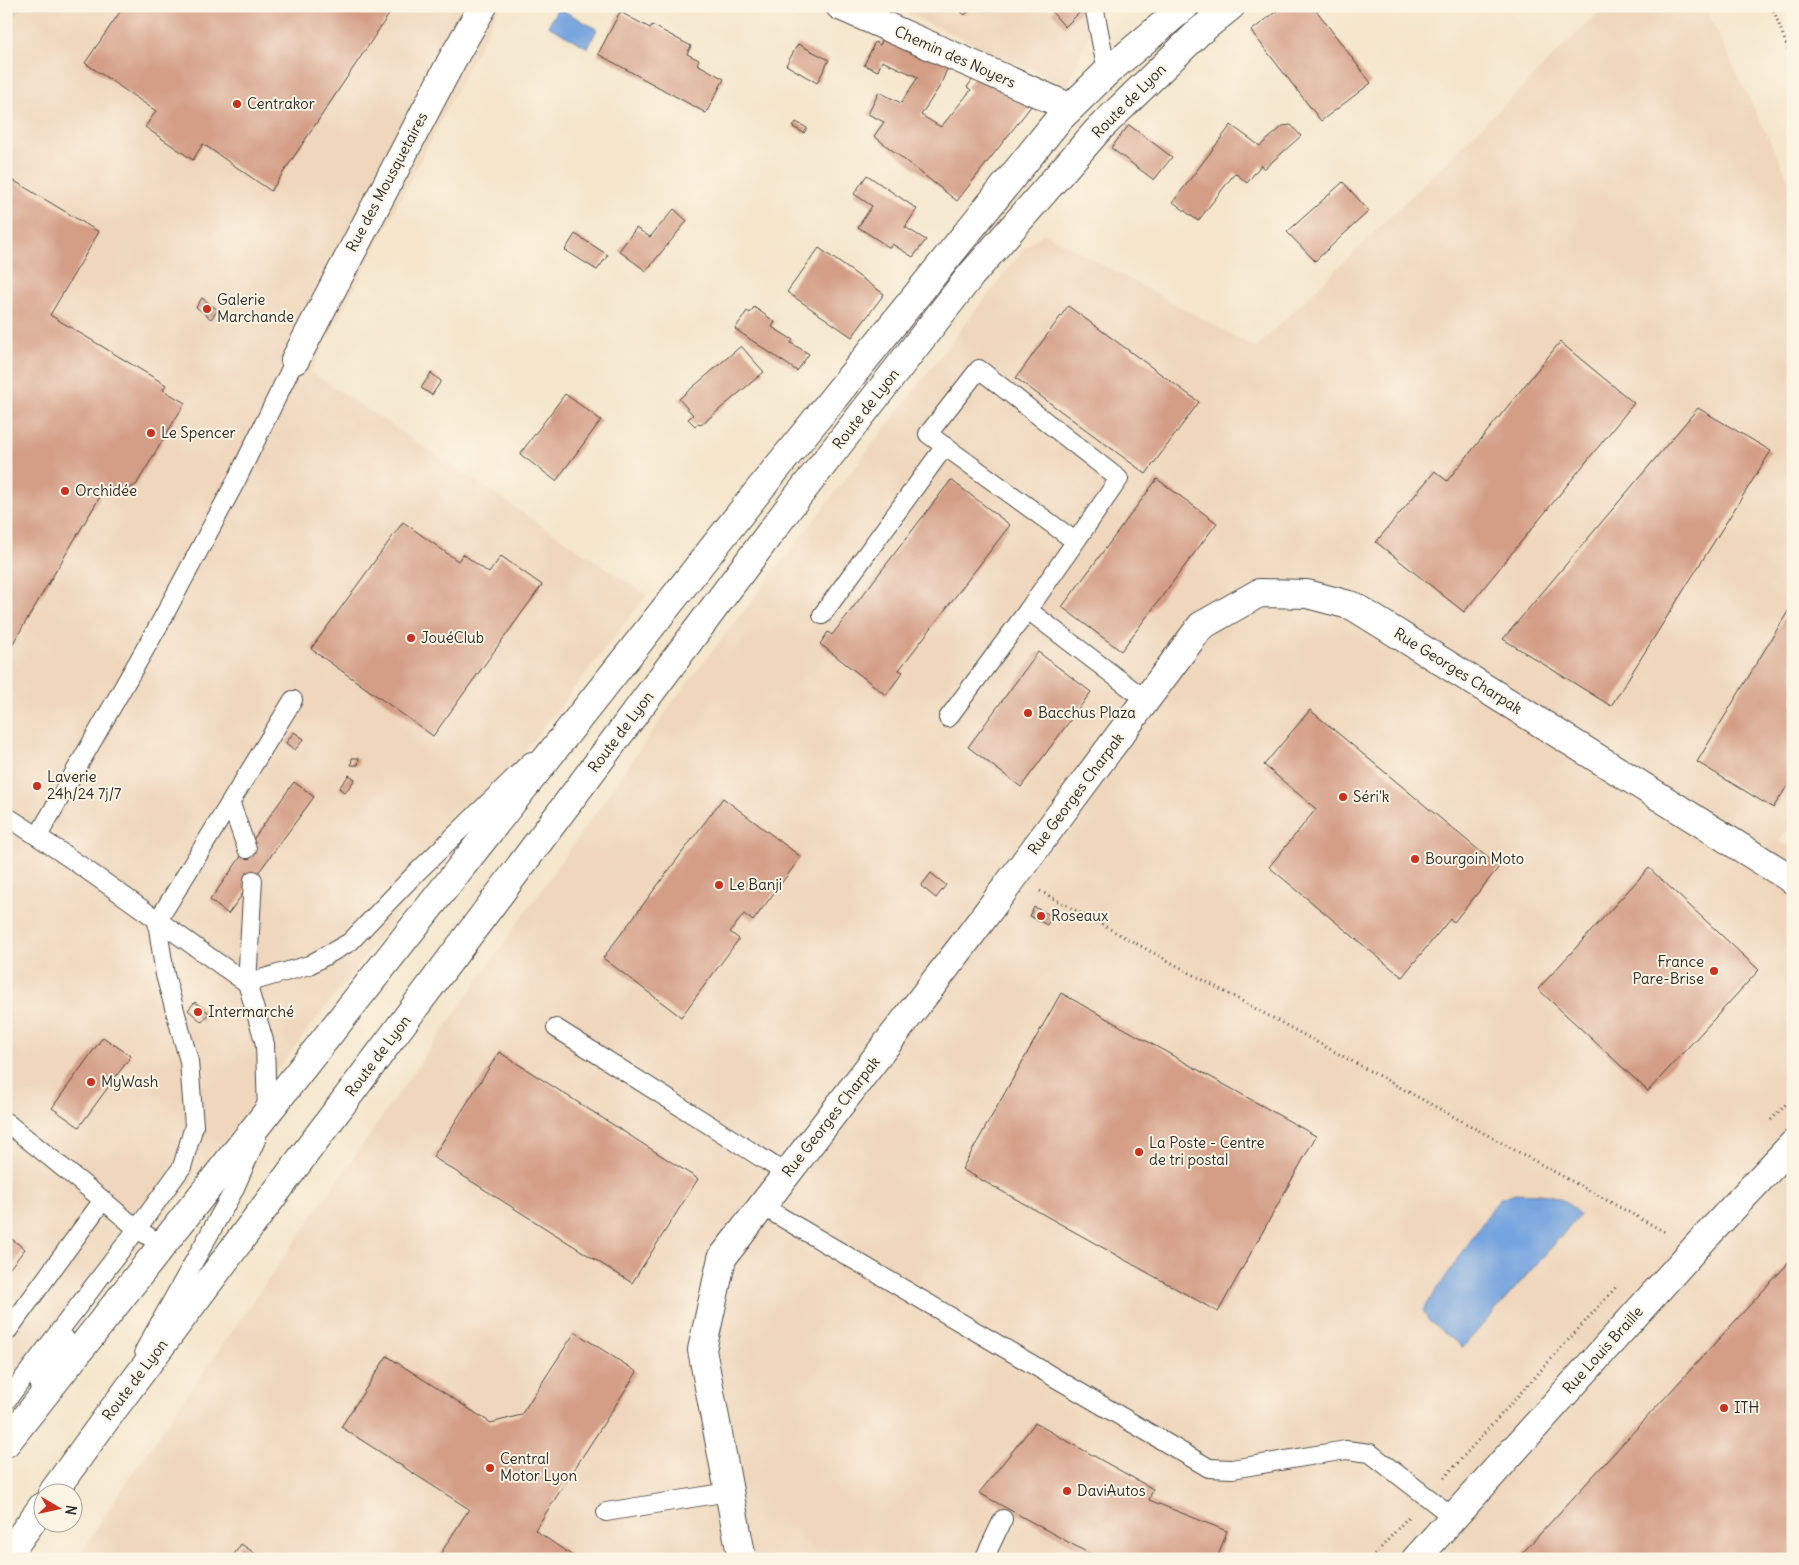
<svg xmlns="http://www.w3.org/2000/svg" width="1799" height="1565" font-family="Delius,sans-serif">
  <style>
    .built { fill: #efd6bc }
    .industrial { fill: #cdc2b9 }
    .water { fill: #76a4df; stroke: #506885 }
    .building { fill: #d49d85 }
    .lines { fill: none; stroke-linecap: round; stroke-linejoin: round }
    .service-casing { stroke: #494743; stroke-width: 20 }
    .minor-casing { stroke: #494743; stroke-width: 30 }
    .secondary-casing { stroke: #494743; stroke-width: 30 }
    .path { stroke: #494743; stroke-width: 3; stroke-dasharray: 1 4; stroke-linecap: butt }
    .service { stroke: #fff; stroke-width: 18 }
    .minor { stroke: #fff; stroke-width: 28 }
    .secondary { stroke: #fff; stroke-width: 28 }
    .poi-dot { fill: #c8321e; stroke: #fcf5e5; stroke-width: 2 }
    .labels { text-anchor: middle; stroke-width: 4; stroke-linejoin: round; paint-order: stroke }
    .street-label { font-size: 15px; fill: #2b2b2b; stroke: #fcf5e5 }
    .poi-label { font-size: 15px; fill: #2b2b2b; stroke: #fcf5e5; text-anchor: start }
  </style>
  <rect width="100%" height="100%" fill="#fcf5e5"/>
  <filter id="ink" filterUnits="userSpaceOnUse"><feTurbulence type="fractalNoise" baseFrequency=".02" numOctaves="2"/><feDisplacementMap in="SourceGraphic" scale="10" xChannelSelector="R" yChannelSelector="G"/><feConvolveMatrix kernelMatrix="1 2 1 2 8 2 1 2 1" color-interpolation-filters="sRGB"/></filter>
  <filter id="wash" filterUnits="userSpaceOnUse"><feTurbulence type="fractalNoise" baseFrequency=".0096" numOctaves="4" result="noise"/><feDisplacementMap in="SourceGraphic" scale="20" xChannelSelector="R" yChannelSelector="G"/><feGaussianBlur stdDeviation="1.12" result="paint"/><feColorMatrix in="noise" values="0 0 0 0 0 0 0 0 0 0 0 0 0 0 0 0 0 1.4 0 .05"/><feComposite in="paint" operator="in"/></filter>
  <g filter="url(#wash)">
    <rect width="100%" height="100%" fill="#f5e6cc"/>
    <g class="built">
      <polygon points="22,6 500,6 311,372 647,595 303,1036 222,1144 6,1411 6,28"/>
      <polygon points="890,6 1101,6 1067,86"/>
      <polygon points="1605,6 1704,6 1793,188 1793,823 1779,841 1793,849 1793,1559 77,1559 127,1481 673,702 1025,247 1044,233 1256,348"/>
    </g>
    <polygon class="industrial" points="6,6 22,6 6,28"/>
    <g class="water">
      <polygon points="558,8 597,29 588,48 548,26"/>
      <path d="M1515,1193C1544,1195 1557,1190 1580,1215L1463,1347L1461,1346L1429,1321L1423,1310L1499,1199Z"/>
    </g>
    <g id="blocks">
      <g class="building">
        <polygon points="124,6 386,6 392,10 271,191 203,144 193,160 145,127 156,111 85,63"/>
        <polygon points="954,6 972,6 965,15"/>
        <polygon points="1059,6 1078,6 1082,10 1065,27 1052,12"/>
        <polygon points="1283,6 1313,6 1371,83 1321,121 1251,31"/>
        <polygon points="620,12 650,28 652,25 691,46 687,54 699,60 697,64 724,79 706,113 598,54"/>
        <polygon points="885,34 950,62 940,86 921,115 941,127 971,90 967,87 977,74 1032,105 957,201 874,136 884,122 868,114 879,92 901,103 918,77 882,61 878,71 864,65 875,42 880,45"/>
        <polygon points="798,44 829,60 817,83 786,65"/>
        <polygon points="796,122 807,128 804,133 793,127"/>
        <polygon points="1129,125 1172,157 1154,180 1111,148"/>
        <polygon points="1231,125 1260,146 1283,126 1291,125 1301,136 1264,169 1261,165 1247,183 1235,173 1198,221 1173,202"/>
        <polygon points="867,175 917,209 905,227 926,240 913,257 892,244 890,248 858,227 872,206 854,194"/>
        <polygon points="6,176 99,232 50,315 166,385 163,390 185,403 136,485 114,496 104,490 6,655"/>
        <polygon points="1343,182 1369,211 1315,261 1287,232"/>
        <polygon points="674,209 687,221 646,271 619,251 636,228 650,237"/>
        <polygon points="575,234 608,255 597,270 565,250"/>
        <polygon points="819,248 884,294 852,337 787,292"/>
        <polygon points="202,298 218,310 211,319 196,307"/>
        <polygon points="1068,306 1199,402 1146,474 1016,378"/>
        <polygon points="754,307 775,322 772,327 793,340 791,343 809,354 797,371 735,329 747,311 750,313"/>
        <polygon points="1560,342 1634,403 1464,612 1376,542 1435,471 1447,481"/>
        <polygon points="741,346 764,372 701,425 699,423 695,426 688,419 693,415 679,399"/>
        <polygon points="431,373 441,381 432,395 421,388"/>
        <polygon points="565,394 601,420 556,481 520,454"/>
        <polygon points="1698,408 1771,451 1611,706 1503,639"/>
        <polygon points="1157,479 1217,523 1121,651 1062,607"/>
        <polygon points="951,480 1010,525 899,670 903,672 886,695 820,644 828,632 832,635"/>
        <polygon points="403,522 458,561 463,554 489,573 501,556 542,585 433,736 311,649"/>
        <polygon points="1793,603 1793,777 1773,808 1697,762"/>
        <polygon points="1038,652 1091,692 1021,787 968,747"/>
        <polygon points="1310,710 1499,867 1454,922 1450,919 1402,977 1269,867 1316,809 1264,765"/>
        <polygon points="294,732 304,739 295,750 286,743"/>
        <polygon points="352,758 359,758 358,765 351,765"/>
        <polygon points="349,775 355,779 345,793 339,788"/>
        <polygon points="294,782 314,797 228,914 210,900"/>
        <polygon points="723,798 801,857 753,921 744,914 730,932 739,939 681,1017 603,958"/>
        <polygon points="1649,868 1759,970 1648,1091 1538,989"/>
        <polygon points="931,873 946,885 936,898 921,886"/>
        <polygon points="1034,907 1052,916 1047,925 1030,916"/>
        <polygon points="1061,993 1316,1136 1218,1312 962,1169"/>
        <polygon points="195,1002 209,1013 202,1022 188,1010"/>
        <polygon points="103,1037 131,1056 79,1127 52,1108"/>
        <polygon points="499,1052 698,1179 632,1283 433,1157"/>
        <polygon points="6,1235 25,1249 6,1273"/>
        <polygon points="1793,1258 1793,1559 1517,1559"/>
        <polygon points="575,1332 637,1372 535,1530 577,1559 437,1559 469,1509 341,1427 387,1356 491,1423 521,1415"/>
        <polygon points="1035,1423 1153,1489 1149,1500 1227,1531 1217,1559 1099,1559 979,1493"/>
        <polygon points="241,1544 263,1559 231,1559"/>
      </g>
    </g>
  </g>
  <g filter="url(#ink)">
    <use href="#blocks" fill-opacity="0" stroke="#494743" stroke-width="1"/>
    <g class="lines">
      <g class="service-casing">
        <g id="service">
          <polyline points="1094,6 1107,72"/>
          <polyline points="1028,610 1146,700"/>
          <polyline points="822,615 945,446"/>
          <polyline points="948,718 1028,610 1119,479 979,369 928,434 1075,541"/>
          <polyline points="231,804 247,849"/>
          <path d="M6,816C89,868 166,928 247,983"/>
          <polyline points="38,836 160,623 236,481 295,360"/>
          <polyline points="253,880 247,983 265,1044 267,1114"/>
          <polyline points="247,983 309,965 350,942 413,876 531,761"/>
          <polyline points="556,1028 787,1174"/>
          <polyline points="6,1122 103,1200 6,1333"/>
          <polyline points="103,1200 137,1229 162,1245"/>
          <polyline points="762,1206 1209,1468 1232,1469 1346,1450 1370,1453 1453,1517"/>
          <polyline points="144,1351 234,1190 256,1140"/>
          <polyline points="39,1386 65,1338"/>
          <polyline points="6,1401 137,1229 182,1167 194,1126 189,1061 165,975 157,922 293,700"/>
          <polyline points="606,1512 728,1492"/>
          <polyline points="984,1559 1003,1519"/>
        </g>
      </g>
      <g class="minor-casing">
        <g id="minor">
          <polyline points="840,6 1069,107"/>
          <polyline points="295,360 452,60 483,6"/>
          <polyline points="742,1559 702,1350 722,1258 963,945 1201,626 1259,593 1307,594 1353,606 1793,880"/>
          <polyline points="1416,1559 1697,1246 1793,1144"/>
        </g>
      </g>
      <g class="secondary-casing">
        <g id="secondary">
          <polyline points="6,1443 751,500 1059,119 1107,72 1185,6"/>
          <polyline points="53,1492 106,1419 791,505 971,275 1098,130 1200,31 1231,6"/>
          <polyline points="6,1557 42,1507"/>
        </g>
      </g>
      <g class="path">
        <polyline points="1772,6 1793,62"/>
        <polyline points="1040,891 1665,1232"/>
        <polyline points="1771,1120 1793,1097"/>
        <polyline points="1444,1478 1617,1286"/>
        <polyline points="1371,1559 1409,1516"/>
      </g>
      <use href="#service" class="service"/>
      <use href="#minor" class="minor"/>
      <use href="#secondary" class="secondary"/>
    </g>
  </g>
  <g class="poi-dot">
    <circle cx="237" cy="104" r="5"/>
    <circle cx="207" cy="309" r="5"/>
    <circle cx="151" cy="433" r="5"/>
    <circle cx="65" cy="491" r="5"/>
    <circle cx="411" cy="638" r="5"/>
    <circle cx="1028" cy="713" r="5"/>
    <circle cx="37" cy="786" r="5"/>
    <circle cx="1343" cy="797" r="5"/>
    <circle cx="1415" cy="859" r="5"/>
    <circle cx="719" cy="885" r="5"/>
    <circle cx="1041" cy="916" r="5"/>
    <circle cx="1714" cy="971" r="5"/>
    <circle cx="198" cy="1012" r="5"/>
    <circle cx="91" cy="1082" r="5"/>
    <circle cx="1139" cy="1152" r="5"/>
    <circle cx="1724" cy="1408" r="5"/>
    <circle cx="490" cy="1468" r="5"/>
    <circle cx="1067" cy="1491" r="5"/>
  </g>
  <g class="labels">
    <g class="street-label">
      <text transform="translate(955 57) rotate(24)" y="5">Chemin des Noyers</text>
      <text transform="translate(1129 101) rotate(-45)" y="5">Route de Lyon</text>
      <text transform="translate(387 182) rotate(-62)" y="5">Rue des Mousquetaires</text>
      <text transform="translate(866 409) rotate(-52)" y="5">Route de Lyon</text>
      <text transform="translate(1458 671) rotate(32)" y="5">Rue Georges Charpak</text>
      <text transform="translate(621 732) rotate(-53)" y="5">Route de Lyon</text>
      <text transform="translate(1076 794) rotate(-53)" y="5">Rue Georges Charpak</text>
      <text transform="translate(378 1056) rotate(-53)" y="5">Route de Lyon</text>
      <text transform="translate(831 1117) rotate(-52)" y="5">Rue Georges Charpak</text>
      <text transform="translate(1603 1350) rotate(-48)" y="5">Rue Louis Braille</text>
      <text transform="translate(135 1380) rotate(-53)" y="5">Route de Lyon</text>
    </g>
    <g class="poi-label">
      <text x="247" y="109">Centrakor</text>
      <text x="217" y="305">Galerie<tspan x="217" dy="17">Marchande</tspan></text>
      <text x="161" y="438">Le Spencer</text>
      <text x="75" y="496">Orchidée</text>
      <text x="421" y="643">JouéClub</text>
      <text x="1038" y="718">Bacchus Plaza</text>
      <text x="47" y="782">Laverie<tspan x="47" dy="17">24h/24 7j/7</tspan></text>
      <text x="1353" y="802">Séri'k</text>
      <text x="1425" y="864">Bourgoin Moto</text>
      <text x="729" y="890">Le Banji</text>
      <text x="1051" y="921">Roseaux</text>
      <text x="1704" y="967" text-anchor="end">France<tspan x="1704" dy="17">Pare-Brise</tspan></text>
      <text x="208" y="1017">Intermarché</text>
      <text x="101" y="1087">MyWash</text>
      <text x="1149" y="1148">La Poste - Centre<tspan x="1149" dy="17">de tri postal</tspan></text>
      <text x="1734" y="1413">ITH</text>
      <text x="500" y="1464">Central<tspan x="500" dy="17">Motor Lyon</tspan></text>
      <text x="1077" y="1496">DaviAutos</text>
    </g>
  </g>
  <rect width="1799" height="1565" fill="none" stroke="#fcf5e5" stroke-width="25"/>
  <g transform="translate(58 1508) rotate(99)"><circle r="24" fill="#fcf5e5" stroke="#a8a49b"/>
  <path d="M0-4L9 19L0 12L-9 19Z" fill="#c8321e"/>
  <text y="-8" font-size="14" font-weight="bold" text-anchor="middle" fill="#2b2b2b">N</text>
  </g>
</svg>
